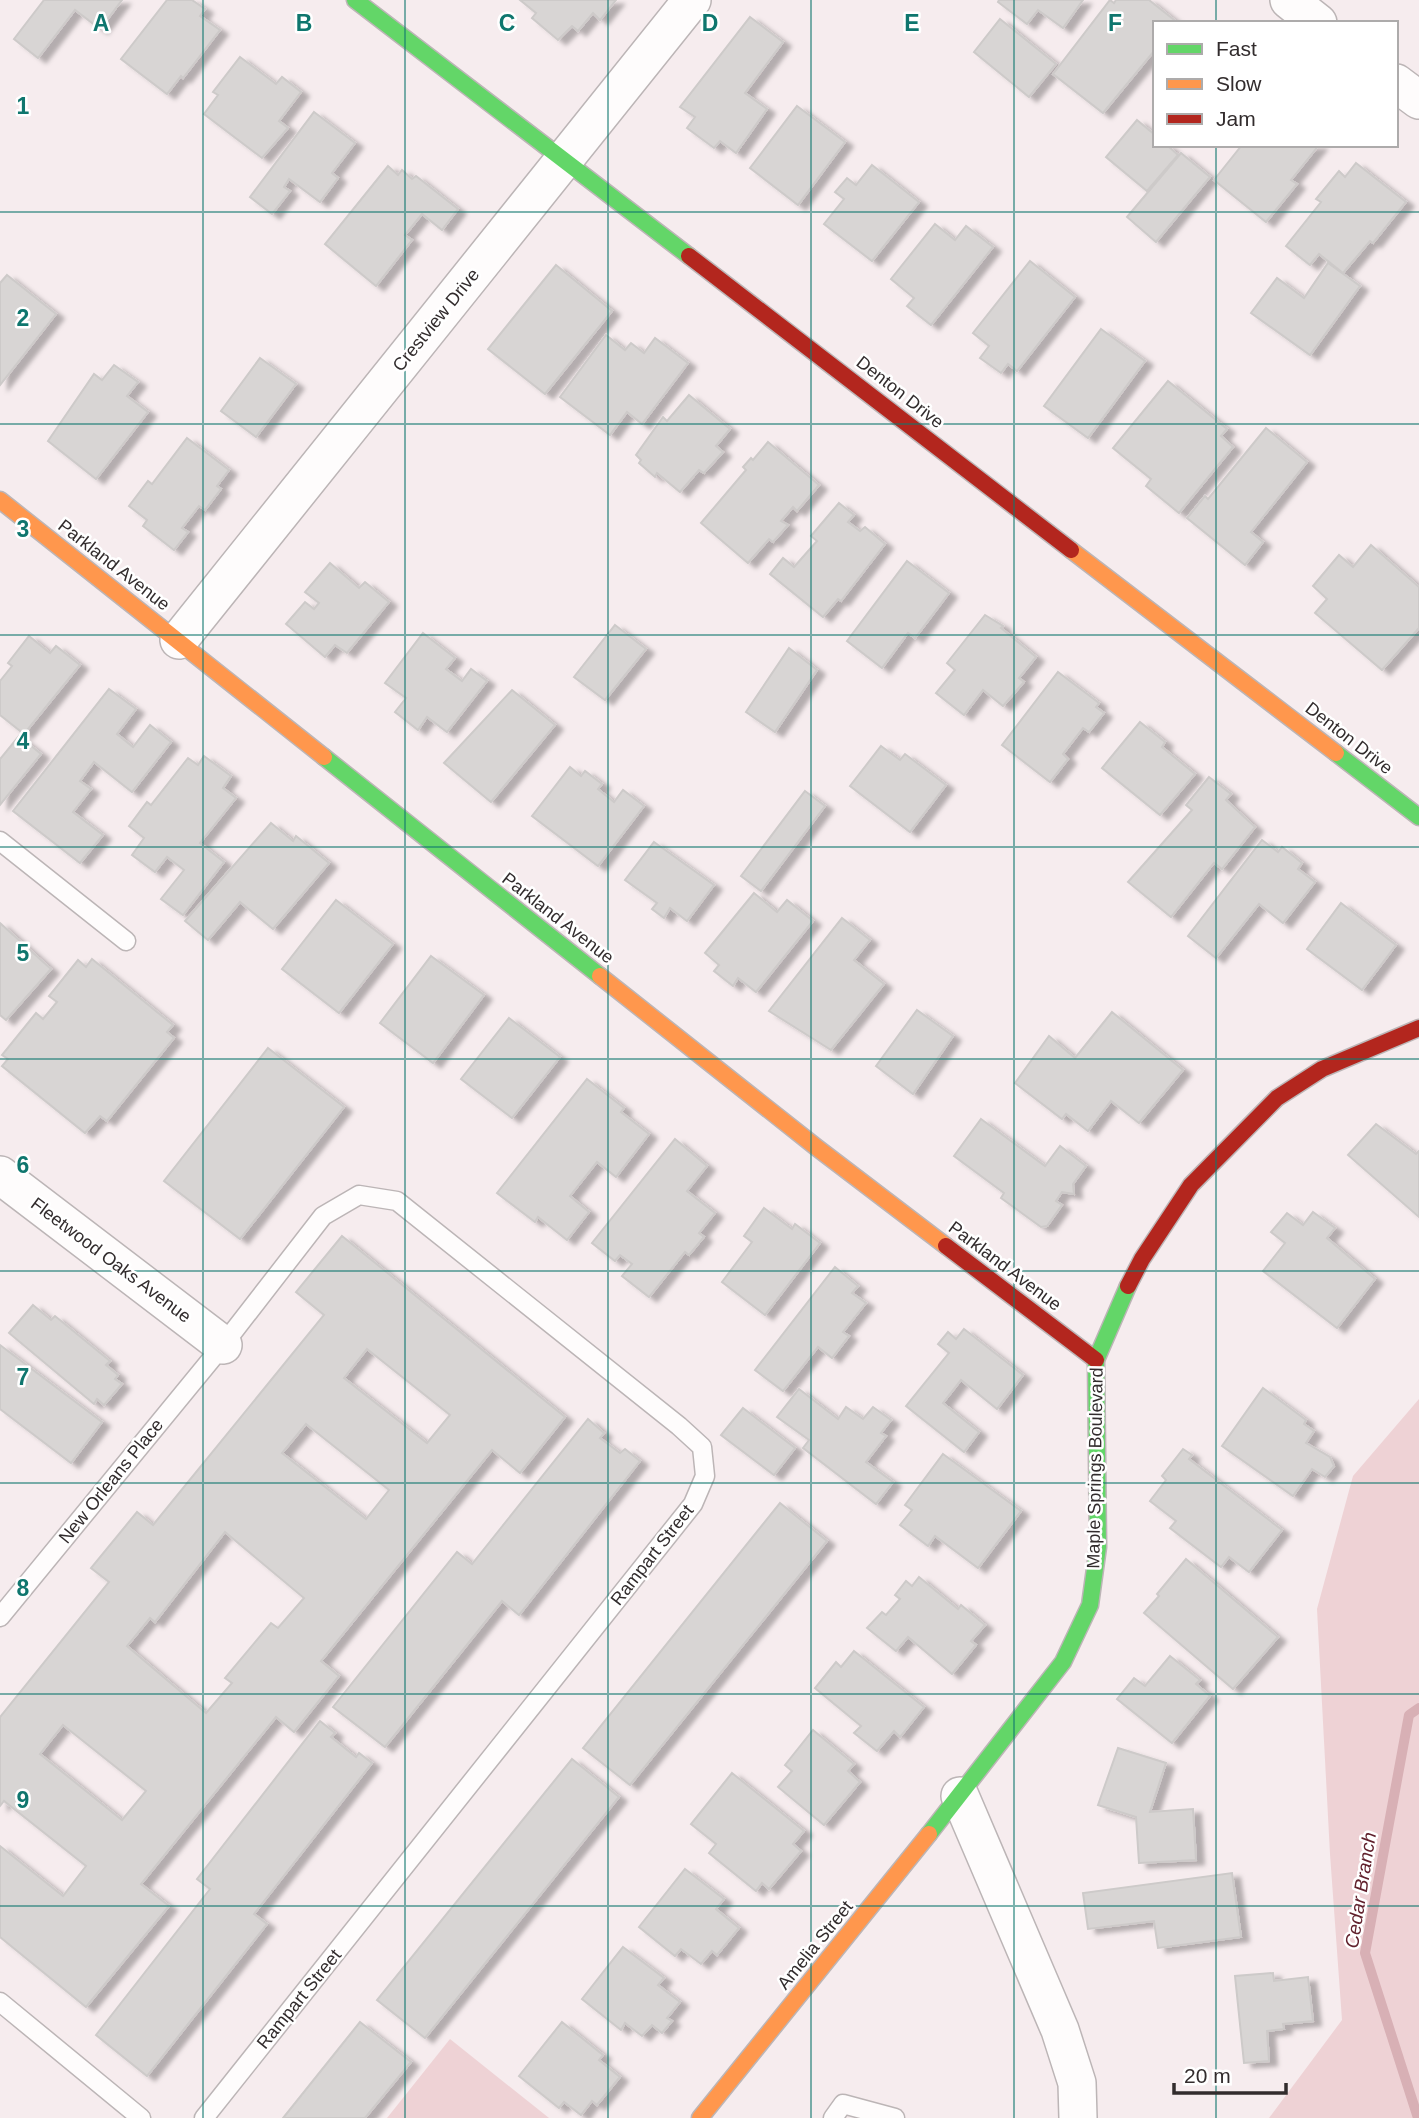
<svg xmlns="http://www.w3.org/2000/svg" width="1419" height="2118" font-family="Helvetica,sans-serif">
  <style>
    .green { fill: #eed2d5 }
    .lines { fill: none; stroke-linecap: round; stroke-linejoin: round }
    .stream { stroke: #d8b0b5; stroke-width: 10 }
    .building { fill: #d8d5d4; stroke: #cdcac9; stroke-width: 2; fill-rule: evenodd; filter: url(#shadow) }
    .lane-casing { stroke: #bcb5b6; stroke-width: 21 }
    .street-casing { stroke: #bcb5b6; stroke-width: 40 }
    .fast-casing { stroke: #bcb5b6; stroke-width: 19 }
    .slow-casing { stroke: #bcb5b6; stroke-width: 19 }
    .jam-casing { stroke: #bcb5b6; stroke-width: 19 }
    .lane { stroke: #fefcfc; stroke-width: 18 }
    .street { stroke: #fefcfc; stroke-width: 37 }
    .fast { stroke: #63d668; stroke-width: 16 }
    .slow { stroke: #ff974d; stroke-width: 16 }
    .jam { stroke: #b3261e; stroke-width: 16 }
    .grid { fill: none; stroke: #0f766e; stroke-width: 2; stroke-opacity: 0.55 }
    .labels { text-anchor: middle; stroke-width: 5; stroke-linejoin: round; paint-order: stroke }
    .street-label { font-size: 18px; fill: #322c2d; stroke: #fff }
    .water-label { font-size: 19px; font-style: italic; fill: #61212d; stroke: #fff }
    .grid-label { font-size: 23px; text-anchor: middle; font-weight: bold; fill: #0f766e; stroke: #fff; stroke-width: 5; stroke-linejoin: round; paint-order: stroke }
  </style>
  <defs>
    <filter id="shadow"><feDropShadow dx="8" dy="4.5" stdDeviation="2" flood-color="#0004"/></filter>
  </defs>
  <rect width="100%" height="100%" fill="#f6ecee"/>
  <g class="green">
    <polygon points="1419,1399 1419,2118 1269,2118 1342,2020 1330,1854 1317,1609 1353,1476"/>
    <polygon points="450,2039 549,2118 387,2118"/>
  </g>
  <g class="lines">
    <polyline class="stream" points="1418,2118 1365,1953 1409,1715 1419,1708"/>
  </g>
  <g class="building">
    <polygon points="44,0 122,0 100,29 75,10 38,58 14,39"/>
    <polygon points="167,0 192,0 205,9 200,16 220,30 183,78 181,76 167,94 121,59"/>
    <polygon points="520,0 616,0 600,20 593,13 578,31 572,26 558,40 532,18 536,13"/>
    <polygon points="999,0 1083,0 1063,28 1038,10 1027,24 998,2"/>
    <polygon points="1110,0 1114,3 1116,0 1149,0 1178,23 1155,23 1155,50 1103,113 1053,74"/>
    <polygon points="750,17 783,42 745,93 767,109 736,153 720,141 714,148 687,128 695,117 680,107"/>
    <polygon points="1000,19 1056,64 1029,97 974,52"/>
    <polygon points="240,57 276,84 282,77 301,92 279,121 288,128 262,158 204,114 218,95 213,92"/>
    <polygon points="797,106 845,142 798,205 750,168"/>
    <polygon points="314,112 355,143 332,173 338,178 320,202 289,179 284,187 290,191 272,214 250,197"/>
    <polygon points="1137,120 1155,135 1155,145 1167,145 1178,155 1147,191 1106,157"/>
    <polygon points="1242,145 1319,145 1291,180 1297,184 1266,222 1214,180"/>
    <polygon points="1181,153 1210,177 1156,242 1127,217"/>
    <polygon points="1356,163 1406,202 1373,243 1370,241 1343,273 1319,254 1310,265 1286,246 1321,202 1316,199 1339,171 1345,177"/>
    <polygon points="872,165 919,202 872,261 824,224 844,199 835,192 847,178 856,185"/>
    <polygon points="388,166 398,175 402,170 412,179 416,176 458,209 442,230 422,214 405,235 412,240 376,286 325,244"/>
    <polygon points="935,224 955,240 966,226 993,247 931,325 907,306 914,298 891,279"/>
    <polygon points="1030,261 1075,297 1017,371 1008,364 1001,373 980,358 989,346 973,333"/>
    <polygon points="1328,263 1360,286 1310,355 1251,313 1277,278 1304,298"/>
    <polygon points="556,265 612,311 545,394 488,349"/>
    <polygon points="7,275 56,314 0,385 0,283"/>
    <polygon points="1101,329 1145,361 1088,438 1044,406"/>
    <polygon points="606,335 625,350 631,343 644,353 655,338 688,363 642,424 627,412 610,435 560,397"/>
    <polygon points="260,358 296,384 256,437 221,411"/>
    <polygon points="114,365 138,382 127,396 148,412 96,479 48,441 94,374 102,380"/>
    <polygon points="1168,381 1227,429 1221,436 1233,447 1179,513 1146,486 1151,479 1113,448"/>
    <polygon points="689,395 730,429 716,446 723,452 704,473 699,470 680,492 657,473 655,477 639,463 641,460 636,455 663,417 667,421"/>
    <polygon points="1266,428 1307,462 1251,532 1263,542 1245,565 1187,518 1205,496 1208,499"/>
    <polygon points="187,438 229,470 217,486 221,489 205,510 199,506 182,528 188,532 174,550 143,526 147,520 129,506 148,481 152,484"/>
    <polygon points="768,442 819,485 797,511 793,507 781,521 788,525 773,542 769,539 748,563 701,523 746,470 743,467 751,458 753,460"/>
    <polygon points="839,503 854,515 848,522 860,531 865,527 885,544 841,601 838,599 823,617 770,574 783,558 794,567 817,541 811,536"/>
    <polygon points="1371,545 1419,587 1419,628 1382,670 1315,613 1327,599 1313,586 1339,555 1353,567"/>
    <polygon points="907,561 949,593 915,638 908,633 882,668 847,641"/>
    <polygon points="330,563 359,588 365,582 389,602 347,653 335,645 325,657 286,624 305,602 314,609 319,603 305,592"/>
    <polygon points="985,615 1003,626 1001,628 1036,657 1019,678 1024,682 1003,706 983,690 964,715 936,693 955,670 947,663"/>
    <polygon points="615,625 646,649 605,700 574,677"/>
    <polygon points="423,633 455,658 446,669 462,681 471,669 487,681 447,732 427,717 418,730 395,712 406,698 385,683"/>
    <polygon points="29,636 50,653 56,646 80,665 24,734 0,715 0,681 12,666 8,663"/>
    <polygon points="789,648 817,670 775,732 746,712"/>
    <polygon points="1058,672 1099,703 1096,707 1104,713 1089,732 1083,728 1063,754 1068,759 1050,782 1002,745"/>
    <polygon points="109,689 136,709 117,734 133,747 150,725 171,742 132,792 94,762 80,781 91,789 73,812 103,835 80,863 13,811"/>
    <polygon points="512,690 555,725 491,802 444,763"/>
    <polygon points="1140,722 1165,742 1162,747 1195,774 1160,815 1102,768"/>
    <polygon points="19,736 41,754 0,805 0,759"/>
    <polygon points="881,746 900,760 905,754 946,785 910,832 850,786"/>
    <polygon points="204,756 231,776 223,788 236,798 200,843 224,862 183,915 161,899 184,870 167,857 155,872 132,855 144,838 129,826 147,802 151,805 188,758 198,765"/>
    <polygon points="570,767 581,776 585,771 602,784 598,789 614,802 623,790 644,806 598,866 532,816"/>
    <polygon points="1209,777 1231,794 1226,800 1255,827 1222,869 1214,863 1171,917 1128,882 1192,810 1186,805"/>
    <polygon points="805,791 825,806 761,891 741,876"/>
    <polygon points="271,823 293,841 296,836 329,863 273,929 240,902 208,940 185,921"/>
    <polygon points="1262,840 1278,852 1282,847 1302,863 1298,869 1315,882 1283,923 1259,904 1216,958 1188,936"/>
    <polygon points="654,842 714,885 687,921 670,908 664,918 652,909 657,903 625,880"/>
    <polygon points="754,893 777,912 787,900 813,921 756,992 738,978 733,986 714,971 719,965 705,953"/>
    <polygon points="336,900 393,944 339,1013 282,969"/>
    <polygon points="1341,903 1396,945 1362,990 1307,949"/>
    <polygon points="842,918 870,940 854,960 884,984 831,1050 769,1011"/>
    <polygon points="0,923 51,969 6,1020 0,1015"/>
    <polygon points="431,956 484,995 433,1063 380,1023"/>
    <polygon points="92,959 173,1025 167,1032 174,1038 107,1121 100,1116 85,1133 2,1066 8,1059 2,1055 36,1013 43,1019 57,1002 49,996 78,960 86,967"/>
    <polygon points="917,1010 953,1036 913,1094 876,1066"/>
    <polygon points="1112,1012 1183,1070 1139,1123 1111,1101 1088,1131 1066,1114 1062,1119 1015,1083 1049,1036 1075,1058"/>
    <polygon points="509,1018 560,1057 512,1118 461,1079"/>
    <polygon points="268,1048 344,1107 240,1239 164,1181"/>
    <polygon points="587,1079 624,1108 621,1112 649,1134 616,1177 597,1162 570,1196 589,1212 567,1240 538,1217 535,1222 497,1193"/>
    <polygon points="981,1119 1045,1166 1060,1146 1086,1166 1073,1184 1074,1194 1062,1192 1056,1201 1062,1205 1047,1226 1041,1227 1001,1198 1004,1193 954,1156"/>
    <polygon points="1376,1124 1416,1154 1419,1151 1419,1217 1348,1155"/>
    <polygon points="675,1139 707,1166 687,1191 715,1213 699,1233 704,1237 689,1255 685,1252 649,1297 622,1276 632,1264 620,1255 615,1261 592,1243"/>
    <polygon points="764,1208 792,1229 795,1224 820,1243 765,1315 722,1282 752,1242 744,1236"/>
    <polygon points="1313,1212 1335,1228 1327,1238 1375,1279 1337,1328 1263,1271 1285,1243 1271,1232 1287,1213 1303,1225"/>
    <path d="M342,1236L565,1417L520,1473L492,1450L321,1661L339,1676L294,1732L276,1717L141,1884L169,1906L86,2007L0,1937V1846L63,1896L86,1866L4,1801L0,1806V1717L109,1582L91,1568L137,1512L153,1525L324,1315L296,1292ZM367,1349L450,1415L427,1443L344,1378ZM306,1424L389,1490L366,1519L282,1453ZM225,1532L304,1598L278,1628L271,1623L225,1678L232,1683L206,1713L127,1646L150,1618L155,1622ZM63,1725L146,1791L122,1820L40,1754Z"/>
    <polygon points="835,1267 858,1286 852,1293 866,1303 843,1332 849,1336 832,1358 818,1347 783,1391 755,1370"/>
    <polygon points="33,1305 51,1320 55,1316 110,1361 106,1365 118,1375 115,1379 122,1384 104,1405 97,1399 94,1404 9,1333"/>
    <polygon points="964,1329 1023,1375 997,1409 961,1380 943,1403 979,1432 964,1452 906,1406 949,1353 938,1344 948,1332 956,1339"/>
    <polygon points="0,1345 102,1422 71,1463 0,1409"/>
    <polygon points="1263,1388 1306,1420 1304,1424 1314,1431 1306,1443 1330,1457 1334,1466 1325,1477 1312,1469 1293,1496 1222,1446"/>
    <polygon points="799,1389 838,1419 846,1407 863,1419 873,1407 891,1420 881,1433 886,1436 866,1462 893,1482 876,1504 803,1448 809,1440 777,1417"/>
    <polygon points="743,1408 795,1448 774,1475 721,1435"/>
    <polygon points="588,1419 604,1433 600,1438 620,1453 625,1449 640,1461 519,1615 502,1601 385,1747 333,1707 457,1552 472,1564"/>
    <polygon points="1183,1449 1192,1455 1189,1459 1282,1530 1249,1572 1229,1557 1221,1567 1170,1528 1176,1521 1150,1501 1166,1480 1162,1476"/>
    <polygon points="943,1454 1021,1511 978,1568 935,1536 928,1546 900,1525 912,1510 905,1505"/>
    <polygon points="780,1503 827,1541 630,1785 583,1748"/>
    <polygon points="1186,1559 1278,1637 1233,1689 1144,1613 1159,1596 1157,1594"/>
    <polygon points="919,1577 958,1609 961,1605 985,1625 971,1641 976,1645 952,1674 908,1637 896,1651 867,1628 882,1612 886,1615 900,1599 895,1595 906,1581 912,1586"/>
    <polygon points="854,1651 924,1707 900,1737 894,1731 877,1751 854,1733 861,1726 815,1688 836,1662 841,1667"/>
    <polygon points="1170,1656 1200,1680 1196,1684 1210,1696 1172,1743 1117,1699 1134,1678 1145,1686"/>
    <polygon points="320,1721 335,1733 331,1737 356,1757 359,1753 372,1763 254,1914 267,1924 147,2076 96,2035 210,1889 197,1879"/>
    <polygon points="813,1730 854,1764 848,1771 860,1782 824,1825 778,1787 792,1771 785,1765"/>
    <polygon points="1118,1748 1166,1763 1150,1812 1193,1809 1196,1860 1139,1863 1136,1817 1098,1805"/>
    <polygon points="572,1759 619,1797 425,2038 377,2000"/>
    <polygon points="732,1773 804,1831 793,1844 801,1851 769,1889 762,1883 756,1891 709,1853 716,1844 691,1824"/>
    <polygon points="685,1869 724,1899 716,1909 739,1928 717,1955 712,1951 701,1964 681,1949 675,1956 639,1927"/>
    <polygon points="1232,1873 1241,1937 1158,1948 1154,1921 1088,1929 1083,1893"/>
    <polygon points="623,1947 664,1978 658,1985 680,2002 667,2018 672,2021 662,2033 652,2025 642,2036 625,2023 621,2030 582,1999"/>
    <polygon points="1273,1973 1274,1981 1308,1977 1313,2021 1283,2024 1284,2029 1267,2031 1269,2061 1244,2063 1235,1976"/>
    <polygon points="360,2022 411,2062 365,2118 283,2118"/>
    <polygon points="562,2022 603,2055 599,2060 620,2077 597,2105 592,2101 581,2115 564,2102 559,2108 519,2076"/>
  </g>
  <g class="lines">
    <g class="lane-casing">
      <g id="lane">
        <polyline points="0,841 126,941"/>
        <polyline points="0,1617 223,1345 323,1216 359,1195 397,1201 679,1426 702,1447 705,1476 693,1504 204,2118"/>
        <polyline points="0,2002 141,2118"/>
        <polyline points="833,2118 843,2104 895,2118"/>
      </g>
    </g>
    <g class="street-casing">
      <g id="street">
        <polyline points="1289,0 1318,23"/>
        <polyline points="1396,83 1419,100"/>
        <polyline points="179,640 692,0"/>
        <polyline points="0,1175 223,1345"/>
        <polyline points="960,1796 1060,2030 1077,2083 1078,2118"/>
      </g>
    </g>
    <g class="fast-casing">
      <g id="fast">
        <polyline points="355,0 689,256"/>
        <polyline points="1336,753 1419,817"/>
        <polyline points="324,757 600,976"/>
        <polyline points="929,1834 1063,1662 1090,1605 1098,1547 1096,1360 1128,1286"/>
      </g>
    </g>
    <g class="slow-casing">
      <g id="slow">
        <polyline points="0,500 324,757"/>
        <polyline points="1071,550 1336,753"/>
        <polyline points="600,976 816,1147 946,1246"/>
        <polyline points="700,2118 929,1834"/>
      </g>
    </g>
    <g class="jam-casing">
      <g id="jam">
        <polyline points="689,256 1071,550"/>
        <polyline points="946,1246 1096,1360"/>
        <polyline points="1128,1286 1142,1259 1191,1185 1277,1098 1322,1069 1419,1028"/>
      </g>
    </g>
    <use href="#lane" class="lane"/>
    <use href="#street" class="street"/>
    <use href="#fast" class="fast"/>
    <use href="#slow" class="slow"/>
    <use href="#jam" class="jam"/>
  </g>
  <path class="grid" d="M203,0V2118M405,0V2118M608,0V2118M811,0V2118M1014,0V2118M1216,0V23M1216,145V2118M0,212H1419M0,424H1419M0,635H1419M0,847H1419M0,1059H1419M0,1271H1419M0,1483H1419M0,1694H1419M0,1906H1419"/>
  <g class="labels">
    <g class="street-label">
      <text transform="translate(436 320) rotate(-51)" y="6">Crestview Drive</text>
      <text transform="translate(900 392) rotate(38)" y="6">Denton Drive</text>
      <text transform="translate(114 565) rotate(38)" y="6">Parkland Avenue</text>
      <text transform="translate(1349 738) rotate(38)" y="6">Denton Drive</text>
      <text transform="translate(558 918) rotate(38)" y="6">Parkland Avenue</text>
      <text transform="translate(111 1260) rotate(37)" y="6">Fleetwood Oaks Avenue</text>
      <text transform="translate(1005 1266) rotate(37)" y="6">Parkland Avenue</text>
      <text transform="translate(1095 1468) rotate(-89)" y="6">Maple Springs Boulevard</text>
      <text transform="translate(111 1481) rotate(-51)" y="6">New Orleans Place</text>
      <text transform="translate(652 1555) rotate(-52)" y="6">Rampart Street</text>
      <text transform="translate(815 1945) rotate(-51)" y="6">Amelia Street</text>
      <text transform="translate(299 1999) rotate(-51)" y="6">Rampart Street</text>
    </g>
    <g class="water-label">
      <text transform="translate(1360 1890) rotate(-81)" y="7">Cedar Branch</text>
    </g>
  </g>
  <g class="grid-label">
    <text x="101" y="31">A</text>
    <text x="304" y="31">B</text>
    <text x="507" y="31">C</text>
    <text x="710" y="31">D</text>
    <text x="912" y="31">E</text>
    <text x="1115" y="31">F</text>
    <text x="23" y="114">1</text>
    <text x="23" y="326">2</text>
    <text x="23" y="537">3</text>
    <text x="23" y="749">4</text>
    <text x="23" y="961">5</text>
    <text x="23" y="1173">6</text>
    <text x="23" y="1385">7</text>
    <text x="23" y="1596">8</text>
    <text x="23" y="1808">9</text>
  </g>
  <rect x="1153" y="21" width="245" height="126" fill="#ffffff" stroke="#adabab" stroke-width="2"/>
  <rect x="1167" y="44" width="35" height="10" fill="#63d668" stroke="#adabab" stroke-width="2"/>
  <text x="1216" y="56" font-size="21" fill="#322c2d">Fast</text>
  <rect x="1167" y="79" width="35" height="10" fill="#ff974d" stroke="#adabab" stroke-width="2"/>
  <text x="1216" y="91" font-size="21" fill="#322c2d">Slow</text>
  <rect x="1167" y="114" width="35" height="10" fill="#b3261e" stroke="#adabab" stroke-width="2"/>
  <text x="1216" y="126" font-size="21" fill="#322c2d">Jam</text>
  <path d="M1174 2083v10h112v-10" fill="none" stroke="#322c2d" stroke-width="3.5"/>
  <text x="1184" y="2083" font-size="21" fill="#322c2d" stroke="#ffffff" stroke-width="5" paint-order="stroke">20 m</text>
</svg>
